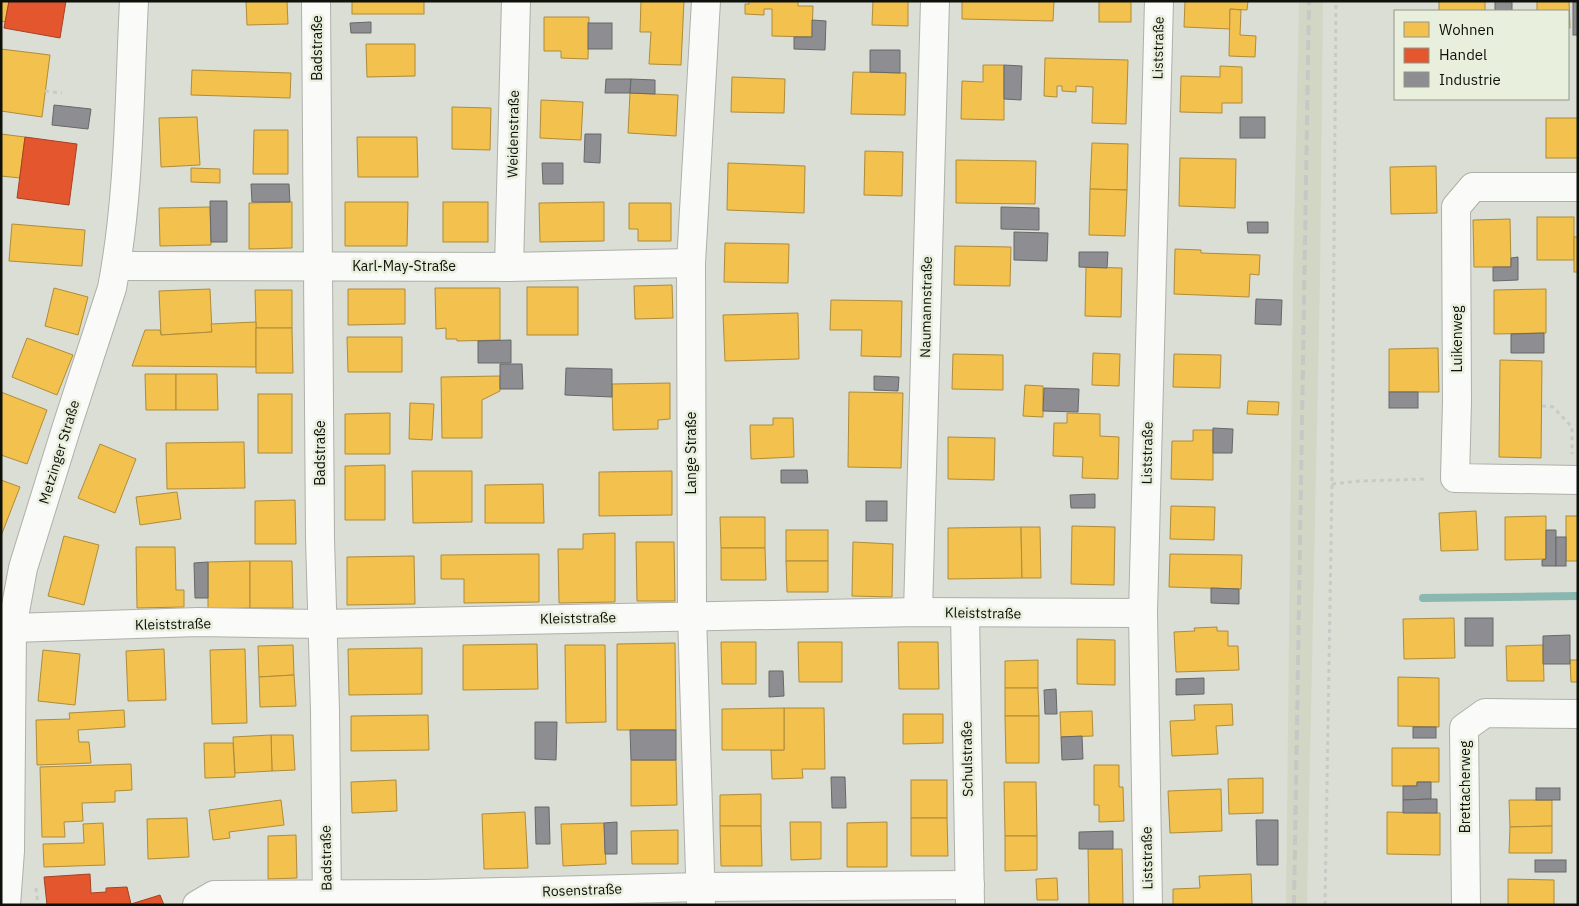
<svg xmlns="http://www.w3.org/2000/svg" width="1579" height="906" font-family="'IBM Plex Sans',sans-serif">
  <style>
    .built { fill: #d2d7c5 }
    .homes { fill: #f2c14e; stroke: #ae8c3a }
    .shops { fill: #e4572e; stroke: #a44223 }
    .industry { fill: #8d8d92; stroke: #676869 }
    .lines { fill: none; stroke-linecap: round; stroke-linejoin: round }
    .stream { stroke: #8ab8b1; stroke-width: 8 }
    .street-casing { stroke: #aeb0a9; stroke-width: 30 }
    .secondary-casing { stroke: #aeb0a9; stroke-width: 30 }
    .path { stroke: #c9cac7; stroke-width: 3; stroke-dasharray: 4 4; stroke-linecap: butt }
    .street { stroke: #fafaf9; stroke-width: 28 }
    .secondary { stroke: #fafaf9; stroke-width: 28 }
    .rail { stroke: #c7c7c5; stroke-width: 4; stroke-dasharray: 10 5; stroke-linecap: butt }
    .labels { text-anchor: middle; stroke-width: 5; stroke-linejoin: round; paint-order: stroke }
    .street-label { font-size: 14px; fill: #0e100a; stroke: #e9efdd }
  </style>
  <rect width="100%" height="100%" fill="#dbded4"/>
  <polygon class="built" points="1299,1 1323,1 1320,283 1307,905 1286,905 1293,278"/>
  <g class="homes">
    <polygon points="1,1 9,1 5,22 1,21"/>
    <polygon points="246,1 287,1 288,24 247,25"/>
    <rect x="352" y="1" width="72" height="13"/>
    <polygon points="641,1 684,1 681,65 649,64 651,32 640,32"/>
    <polygon points="749,1 798,1 798,6 813,6 812,37 772,36 772,9 764,9 764,15 745,14 745,4 749,4"/>
    <polygon points="873,1 908,1 908,26 872,25"/>
    <polygon points="962,1 1054,1 1053,21 962,19"/>
    <rect x="1099" y="1" width="32" height="21"/>
    <polygon points="1185,1 1248,1 1247,10 1230,9 1230,29 1184,27"/>
    <rect x="1439" y="1" width="46" height="10"/>
    <polygon points="1537,1 1569,1 1570,28 1568,28 1568,11 1537,11"/>
    <polygon points="1230,9 1241,10 1240,35 1256,36 1255,57 1229,56"/>
    <polygon points="544,17 589,17 588,59 561,58 561,51 544,51"/>
    <polygon points="366,44 415,44 415,76 367,77"/>
    <polygon points="1,49 50,55 42,117 1,111"/>
    <polygon points="1045,58 1128,60 1126,124 1092,123 1093,87 1076,86 1076,92 1062,91 1062,86 1057,86 1057,97 1044,96"/>
    <polygon points="983,65 1004,65 1004,120 961,119 962,81 983,82"/>
    <polygon points="1220,66 1242,67 1242,103 1222,103 1222,113 1180,112 1181,76 1220,77"/>
    <polygon points="192,70 291,73 290,98 191,95"/>
    <polygon points="853,72 906,73 905,115 851,114"/>
    <polygon points="732,77 785,79 784,113 731,112"/>
    <polygon points="630,93 678,95 676,136 628,133"/>
    <polygon points="541,100 583,102 581,140 540,138"/>
    <polygon points="452,107 491,108 490,150 452,149"/>
    <polygon points="197,117 200,165 161,167 159,118"/>
    <rect x="1546" y="118" width="32" height="40"/>
    <polygon points="254,130 288,130 288,174 253,174"/>
    <polygon points="1,134 25,137 20,178 1,176"/>
    <polygon points="357,137 417,137 418,177 358,177"/>
    <polygon points="1092,143 1128,144 1127,190 1090,189"/>
    <polygon points="865,151 903,152 902,196 864,195"/>
    <polygon points="1180,158 1236,159 1235,208 1179,206"/>
    <polygon points="956,160 1036,161 1035,204 956,203"/>
    <polygon points="728,163 805,166 804,213 727,210"/>
    <polygon points="1436,166 1437,213 1391,214 1390,167"/>
    <polygon points="191,168 220,169 220,183 191,182"/>
    <polygon points="1090,189 1127,190 1125,236 1089,235"/>
    <polygon points="292,202 292,248 249,249 249,203"/>
    <polygon points="345,202 408,202 407,246 345,246"/>
    <rect x="443" y="202" width="45" height="40"/>
    <polygon points="604,202 604,241 540,242 539,203"/>
    <polygon points="629,203 671,203 671,241 638,241 638,229 629,229"/>
    <polygon points="210,207 211,245 160,246 159,208"/>
    <rect x="1537" y="217" width="37" height="43"/>
    <polygon points="1510,219 1511,267 1474,267 1473,220"/>
    <polygon points="12,224 85,230 82,266 9,261"/>
    <rect x="1574" y="237" width="4" height="35"/>
    <polygon points="725,243 789,244 788,283 724,282"/>
    <polygon points="955,246 1011,247 1010,286 954,285"/>
    <polygon points="1175,249 1201,250 1201,253 1260,255 1259,275 1250,274 1249,297 1174,294"/>
    <polygon points="1086,267 1122,268 1121,317 1085,316"/>
    <polygon points="672,285 673,318 635,319 634,286"/>
    <rect x="527" y="287" width="51" height="48"/>
    <polygon points="54,288 88,297 78,335 45,326"/>
    <polygon points="435,288 500,288 500,340 457,341 457,339 446,339 446,328 436,329"/>
    <polygon points="210,289 212,332 161,335 159,291"/>
    <polygon points="348,289 405,289 405,324 348,325"/>
    <polygon points="1546,289 1546,333 1494,334 1494,290"/>
    <polygon points="255,290 292,290 292,328 256,328"/>
    <polygon points="831,300 902,301 901,357 861,356 862,330 830,330"/>
    <polygon points="798,313 799,359 725,361 723,315"/>
    <polygon points="256,322 256,367 132,366 145,330 160,330 161,335 212,332 211,324"/>
    <polygon points="256,328 292,328 293,373 256,373"/>
    <polygon points="347,337 402,337 402,372 348,372"/>
    <polygon points="27,338 73,355 57,395 12,377"/>
    <polygon points="1438,348 1439,392 1389,392 1389,349"/>
    <polygon points="1093,353 1120,354 1119,386 1092,385"/>
    <polygon points="953,354 1003,355 1003,390 952,389"/>
    <polygon points="1174,354 1221,355 1220,388 1173,387"/>
    <polygon points="1500,360 1542,361 1541,458 1499,457"/>
    <polygon points="145,374 176,374 176,410 146,410"/>
    <polygon points="176,374 217,374 218,410 176,410"/>
    <polygon points="500,376 500,391 482,400 482,438 442,438 441,377"/>
    <polygon points="670,383 670,419 658,420 658,429 613,430 612,384"/>
    <polygon points="1025,385 1043,386 1043,417 1023,416"/>
    <polygon points="1,392 47,410 27,464 1,455"/>
    <polygon points="849,392 903,393 901,468 848,467"/>
    <rect x="258" y="394" width="34" height="59"/>
    <polygon points="1248,401 1279,402 1278,415 1247,414"/>
    <polygon points="410,403 434,404 432,440 409,439"/>
    <polygon points="390,413 390,454 345,454 345,414"/>
    <polygon points="1067,413 1100,414 1100,436 1119,437 1118,479 1082,478 1083,457 1053,456 1054,423 1067,423"/>
    <polygon points="773,418 793,418 794,457 751,459 750,425 773,425"/>
    <polygon points="1193,430 1213,430 1213,480 1171,479 1172,441 1193,441"/>
    <polygon points="948,437 995,438 994,480 948,479"/>
    <polygon points="244,442 245,488 167,489 166,443"/>
    <polygon points="100,444 136,459 115,513 78,498"/>
    <polygon points="385,465 385,520 345,520 345,466"/>
    <polygon points="412,471 472,471 472,522 413,523"/>
    <polygon points="672,471 672,515 599,516 599,472"/>
    <polygon points="1,480 20,487 1,536"/>
    <polygon points="543,484 544,523 485,523 485,485"/>
    <polygon points="177,492 181,519 140,525 136,497"/>
    <polygon points="295,500 296,544 255,544 255,501"/>
    <polygon points="1171,506 1215,507 1214,540 1170,539"/>
    <polygon points="1476,511 1478,550 1441,551 1439,513"/>
    <polygon points="1546,516 1546,559 1505,560 1505,517"/>
    <rect x="1566" y="516" width="12" height="45"/>
    <polygon points="720,517 765,517 765,548 721,548"/>
    <polygon points="1072,526 1115,527 1114,585 1071,584"/>
    <polygon points="1021,527 1022,578 948,579 948,528"/>
    <polygon points="1021,527 1040,527 1041,578 1022,578"/>
    <rect x="786" y="530" width="42" height="31"/>
    <polygon points="615,533 615,602 559,603 558,549 583,549 583,534"/>
    <polygon points="64,536 99,545 84,605 48,596"/>
    <polygon points="636,542 674,542 675,601 637,601"/>
    <polygon points="853,542 893,544 892,597 852,596"/>
    <polygon points="136,547 175,547 176,590 184,590 184,607 137,608"/>
    <polygon points="721,548 765,548 766,580 721,580"/>
    <polygon points="539,554 539,602 464,603 464,579 441,579 441,555"/>
    <polygon points="1170,554 1242,555 1241,589 1169,587"/>
    <polygon points="414,556 415,604 347,605 347,557"/>
    <polygon points="250,561 250,608 208,609 208,562"/>
    <polygon points="250,561 292,561 293,608 250,608"/>
    <polygon points="786,561 828,561 828,592 787,592"/>
    <polygon points="1454,618 1455,658 1404,659 1403,619"/>
    <polygon points="1217,627 1217,631 1228,631 1228,646 1238,646 1239,670 1176,672 1174,632 1195,631 1194,628"/>
    <polygon points="1077,639 1115,640 1115,685 1077,684"/>
    <polygon points="721,642 756,642 756,684 722,684"/>
    <polygon points="798,642 842,642 842,682 799,682"/>
    <polygon points="898,642 938,642 939,689 899,689"/>
    <polygon points="675,643 676,730 617,730 617,644"/>
    <polygon points="537,644 538,689 463,690 463,645"/>
    <polygon points="293,645 294,675 259,677 258,646"/>
    <polygon points="565,645 605,645 606,722 566,723"/>
    <polygon points="1543,645 1544,681 1507,681 1506,646"/>
    <polygon points="422,648 422,694 349,695 348,649"/>
    <polygon points="164,649 166,700 128,701 126,651"/>
    <polygon points="245,649 247,723 212,724 210,650"/>
    <polygon points="43,650 80,654 75,705 38,701"/>
    <polygon points="1038,660 1038,688 1005,688 1005,661"/>
    <polygon points="1570,660 1578,660 1578,682 1571,682"/>
    <polygon points="294,675 296,706 260,707 259,677"/>
    <polygon points="1398,677 1439,678 1439,727 1398,726"/>
    <polygon points="1005,688 1038,688 1039,716 1005,716"/>
    <polygon points="1232,704 1233,725 1216,726 1218,754 1172,756 1170,721 1195,720 1194,705"/>
    <polygon points="784,708 824,708 825,769 802,769 803,778 772,779 771,750 784,750"/>
    <polygon points="784,708 784,750 722,750 722,709"/>
    <polygon points="124,710 125,727 78,730 79,742 89,742 91,763 37,765 36,720 70,719 69,713"/>
    <polygon points="1092,711 1093,736 1061,737 1060,712"/>
    <polygon points="903,714 943,714 943,743 903,744"/>
    <polygon points="428,715 429,750 351,751 351,716"/>
    <polygon points="1005,716 1039,716 1039,763 1006,763"/>
    <polygon points="271,735 293,735 295,770 272,771"/>
    <polygon points="271,735 272,771 235,773 233,737"/>
    <polygon points="204,743 233,743 235,777 205,778"/>
    <polygon points="1392,748 1439,748 1439,782 1417,782 1417,786 1392,786"/>
    <polygon points="631,760 676,760 677,805 631,806"/>
    <polygon points="131,764 132,790 115,791 115,802 82,803 83,821 64,822 65,837 42,837 40,767"/>
    <polygon points="1094,765 1119,765 1119,787 1123,787 1124,821 1099,822 1099,805 1094,805"/>
    <polygon points="1263,778 1263,813 1229,814 1228,779"/>
    <polygon points="396,780 397,811 352,813 351,782"/>
    <rect x="911" y="780" width="36" height="38"/>
    <polygon points="1004,782 1036,782 1037,836 1005,836"/>
    <polygon points="1221,789 1222,831 1170,833 1168,791"/>
    <polygon points="761,794 761,826 720,826 720,795"/>
    <polygon points="281,800 284,825 229,832 230,838 213,840 209,810"/>
    <polygon points="1509,800 1552,800 1552,826 1510,827"/>
    <polygon points="525,812 528,868 484,869 482,814"/>
    <polygon points="1387,812 1440,813 1440,855 1387,854"/>
    <polygon points="187,818 189,857 148,859 147,819"/>
    <polygon points="911,818 947,818 948,856 911,856"/>
    <polygon points="790,822 821,822 821,859 791,860"/>
    <polygon points="887,822 887,867 847,867 847,823"/>
    <polygon points="103,823 105,865 44,867 43,844 84,843 83,824"/>
    <polygon points="604,823 606,864 563,866 561,824"/>
    <polygon points="720,826 761,826 762,866 721,866"/>
    <polygon points="1552,826 1552,853 1509,853 1510,827"/>
    <polygon points="678,830 678,864 632,864 631,831"/>
    <polygon points="296,835 297,878 268,879 268,836"/>
    <polygon points="1005,836 1037,836 1037,870 1005,871"/>
    <polygon points="1088,849 1122,849 1123,905 1089,905"/>
    <polygon points="1251,874 1252,904 1173,905 1173,889 1200,888 1199,876"/>
    <polygon points="1057,878 1058,900 1037,900 1036,879"/>
    <polygon points="1508,879 1554,880 1554,905 1508,905"/>
  </g>
  <g class="shops">
    <polygon points="9,1 66,1 60,38 4,28"/>
    <polygon points="25,137 77,144 69,205 17,198"/>
    <polygon points="90,874 91,893 106,892 106,888 127,887 131,904 47,905 44,877"/>
    <polygon points="160,895 164,905 129,905 131,904"/>
  </g>
  <g class="industry">
    <rect x="1495" y="1" width="17" height="10"/>
    <rect x="1573" y="1" width="5" height="34"/>
    <polygon points="812,20 826,21 825,50 794,49 794,37 812,37"/>
    <polygon points="371,22 371,33 351,33 350,23"/>
    <rect x="588" y="23" width="24" height="26"/>
    <polygon points="870,50 900,50 900,73 870,72"/>
    <polygon points="1004,65 1022,66 1021,100 1004,99"/>
    <polygon points="606,79 631,79 630,93 605,93"/>
    <polygon points="631,79 655,80 655,94 630,93"/>
    <polygon points="54,105 91,109 88,129 52,125"/>
    <rect x="1240" y="117" width="25" height="21"/>
    <polygon points="585,134 601,134 600,163 584,162"/>
    <polygon points="542,163 563,163 563,184 543,184"/>
    <polygon points="251,184 289,184 290,202 252,202"/>
    <polygon points="210,201 227,201 227,242 211,242"/>
    <polygon points="1001,207 1039,208 1039,230 1001,229"/>
    <polygon points="1247,222 1268,222 1268,233 1248,233"/>
    <polygon points="1014,232 1048,233 1047,261 1014,260"/>
    <polygon points="1079,252 1108,252 1107,268 1079,267"/>
    <polygon points="1518,257 1518,280 1493,281 1493,267 1511,267 1511,258"/>
    <polygon points="1256,299 1282,300 1281,325 1255,324"/>
    <polygon points="1544,333 1544,353 1511,353 1511,334"/>
    <polygon points="511,340 511,363 478,363 478,341"/>
    <polygon points="500,364 522,364 523,389 500,389"/>
    <polygon points="566,368 612,369 612,397 565,395"/>
    <polygon points="874,376 899,377 898,391 874,390"/>
    <polygon points="1044,388 1079,389 1078,412 1043,411"/>
    <rect x="1389" y="392" width="29" height="16"/>
    <polygon points="1213,428 1233,429 1232,453 1213,453"/>
    <polygon points="781,470 807,470 808,483 781,483"/>
    <polygon points="1095,494 1095,508 1071,508 1070,495"/>
    <rect x="866" y="501" width="21" height="20"/>
    <polygon points="1546,530 1556,530 1556,566 1542,566 1542,560 1546,559"/>
    <rect x="1556" y="537" width="10" height="29"/>
    <polygon points="208,562 208,598 195,598 194,563"/>
    <polygon points="1211,588 1239,589 1239,604 1211,603"/>
    <rect x="1465" y="618" width="28" height="28"/>
    <polygon points="1570,635 1570,664 1543,664 1543,636"/>
    <polygon points="769,671 783,671 784,696 769,697"/>
    <polygon points="1204,678 1204,694 1176,695 1176,679"/>
    <polygon points="1056,689 1057,714 1045,714 1044,690"/>
    <polygon points="535,722 557,722 556,760 535,759"/>
    <rect x="1413" y="727" width="23" height="11"/>
    <polygon points="630,730 676,730 676,760 631,760"/>
    <polygon points="1082,736 1083,759 1062,760 1061,737"/>
    <polygon points="831,777 845,777 846,808 832,808"/>
    <polygon points="1417,782 1431,782 1431,799 1403,800 1403,786 1417,786"/>
    <rect x="1536" y="788" width="24" height="12"/>
    <polygon points="1431,799 1437,799 1437,813 1403,813 1403,800"/>
    <polygon points="535,807 549,807 550,844 536,844"/>
    <polygon points="1256,820 1278,820 1278,865 1257,865"/>
    <polygon points="617,822 617,854 605,854 604,823"/>
    <polygon points="1113,831 1113,849 1079,849 1079,832"/>
    <rect x="1535" y="860" width="31" height="12"/>
  </g>
  <g class="lines">
    <polyline class="stream" points="1423,598 1578,596"/>
    <g class="street-casing">
      <g id="street">
        <polyline points="316,1 320,539 325,710 327,905"/>
        <polyline points="1578,187 1473,187 1456,207 1457,402 1455,478 1578,480"/>
        <polyline points="116,266 509,267 691,263"/>
        <polyline points="509,267 516,1"/>
        <polyline points="918,612 935,1"/>
        <polyline points="965,613 970,905"/>
        <polyline points="12,628 198,622 322,624 918,612 1143,613"/>
        <polyline points="197,905 214,895 425,894 701,887 970,885"/>
        <polyline points="701,905 692,615 691,263 706,1"/>
        <polyline points="1148,905 1143,613 1159,1"/>
        <polyline points="1466,905 1464,728 1485,713 1578,714"/>
      </g>
    </g>
    <g class="secondary-casing">
      <path id="secondary" d="M6,905L10,851L12,628L23,568L67,426L112,288C130,194 129,97 134,1"/>
    </g>
    <g class="path">
      <polyline points="45,91 62,93"/>
      <polyline points="1542,406 1553,407 1572,427 1572,454"/>
      <polyline points="1332,484 1360,481 1428,479"/>
      <polyline points="36,888 38,905"/>
      <polyline points="1325,905 1332,484 1336,1"/>
    </g>
    <use href="#street" class="street"/>
    <use href="#secondary" class="secondary"/>
    <polyline class="rail" points="1294,905 1309,1"/>
  </g>
  <g class="labels">
    <g class="street-label">
      <text transform="translate(317 48) rotate(-90)" y="5">Badstraße</text>
      <text transform="translate(1158 48) rotate(-89)" y="5">Liststraße</text>
      <text transform="translate(513 134) rotate(-89)" y="5">Weidenstraße</text>
      <text x="404" y="271">Karl-May-Straße</text>
      <text transform="translate(926 307) rotate(-89)" y="5">Naumannstraße</text>
      <text transform="translate(1457 339) rotate(-90)" y="5">Luikenweg</text>
      <text transform="translate(59 452) rotate(-73)" y="5">Metzinger Straße</text>
      <text transform="translate(320 453) rotate(-90)" y="5">Badstraße</text>
      <text transform="translate(691 453) rotate(-90)" y="5">Lange Straße</text>
      <text transform="translate(1147 453) rotate(-89)" y="5">Liststraße</text>
      <text transform="translate(983 613) rotate(1)" y="5">Kleiststraße</text>
      <text transform="translate(578 618) rotate(-1)" y="5">Kleiststraße</text>
      <text transform="translate(173 624) rotate(-1)" y="5">Kleiststraße</text>
      <text transform="translate(967 759) rotate(-91)" y="5">Schulstraße</text>
      <text transform="translate(1465 787) rotate(-90)" y="5">Brettacherweg</text>
      <text transform="translate(326 858) rotate(-91)" y="5">Badstraße</text>
      <text transform="translate(1147 858) rotate(-91)" y="5">Liststraße</text>
      <text transform="translate(582 890) rotate(-2)" y="5">Rosenstraße</text>
    </g>
  </g>
  <rect width="1579" height="906" fill="none" stroke="#0e100a" stroke-width="5"/>
  <rect x="1394" y="10" width="175" height="90" fill="#e9efdd" stroke="#919689"/>
  <rect x="1404" y="22" width="25" height="15" fill="#f2c14e" stroke="#919689"/>
  <text x="1439" y="35" font-size="15" fill="#0e100a">Wohnen</text>
  <rect x="1404" y="48" width="25" height="15" fill="#e4572e" stroke="#919689"/>
  <text x="1439" y="60" font-size="15" fill="#0e100a">Handel</text>
  <rect x="1404" y="72" width="25" height="15" fill="#8d8d92" stroke="#919689"/>
  <text x="1439" y="85" font-size="15" fill="#0e100a">Industrie</text>
</svg>
